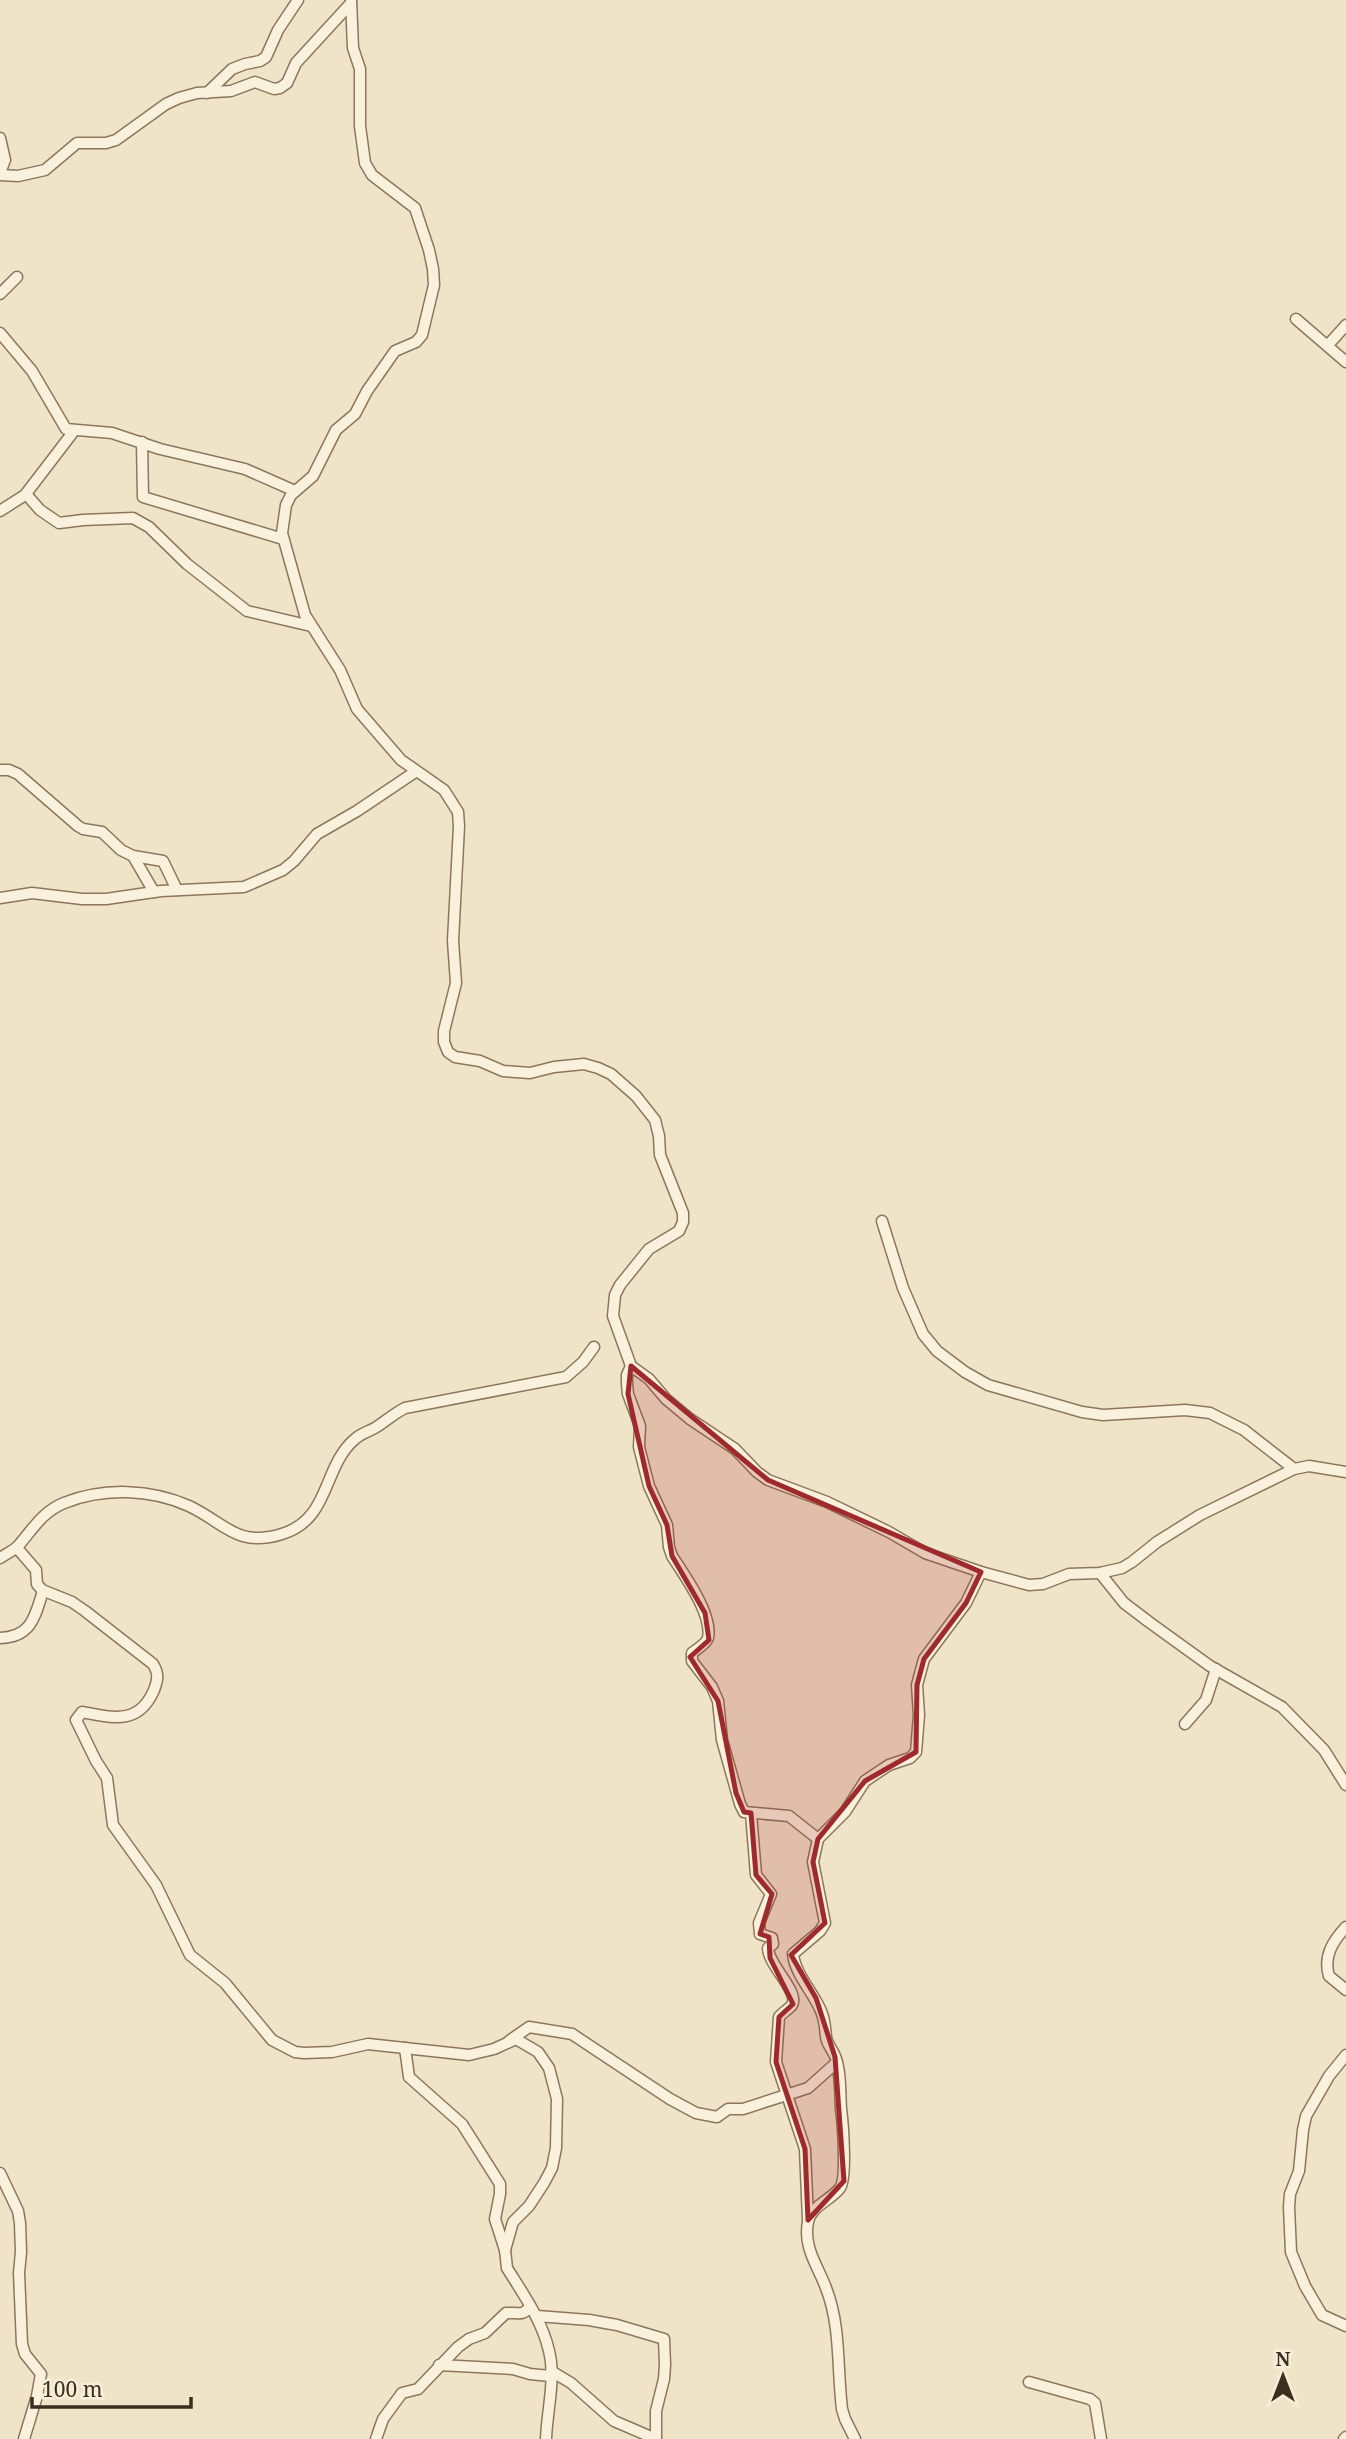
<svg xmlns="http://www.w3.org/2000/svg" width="1346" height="2439" font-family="'Noto Serif',serif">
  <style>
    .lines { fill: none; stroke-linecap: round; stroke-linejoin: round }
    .street-casing { stroke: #8d765c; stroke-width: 13 }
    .street { stroke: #faf1dc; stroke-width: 10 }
    .marked { fill: #9e2a2b; fill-opacity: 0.2; stroke: #9e2a2b; stroke-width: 5; stroke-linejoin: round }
  </style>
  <rect width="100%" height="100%" fill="#f0e4c8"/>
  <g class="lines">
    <g class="street-casing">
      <g id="street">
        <polyline points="351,0 353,48 360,69 360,126 365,163 372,175 415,208 429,250 433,269 434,285 422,335 416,342 395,351 367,391 355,414 336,430 313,476 291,495 286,505 282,533 305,615 340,670 357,709 401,760 444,790 458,812 459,826 453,941 456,983 444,1031 444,1042 448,1052 455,1057 480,1061 503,1071 530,1073 554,1067 584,1064 598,1068 611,1074 636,1096 655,1120 659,1136 660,1155 683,1213 683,1222 679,1231 649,1249 620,1285 615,1295 613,1316 631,1366 649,1379 666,1399 690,1419 735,1449 757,1472 768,1480 827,1502 889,1532 925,1553 981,1572 1029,1585 1043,1584 1069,1574 1100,1573 1122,1568 1132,1562 1157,1542 1200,1515 1294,1469 1309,1466 1346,1472"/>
        <polyline points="207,93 232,69 245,64 260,61 266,57 278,30 298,0"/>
        <polyline points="0,138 5,160 0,173"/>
        <polyline points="0,175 18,176 45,170 77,143 106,143 116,140 166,104 179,98 197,93 231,91 255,82 274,89 280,88 287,83 296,63 351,3"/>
        <polyline points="0,294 17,277"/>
        <polyline points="1296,319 1346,362"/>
        <polyline points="0,333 32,371 66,429 112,433 160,449 245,469 295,491"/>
        <polyline points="1328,345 1346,325"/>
        <polyline points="142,442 143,497 283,539"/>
        <polyline points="26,494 40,510 59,523 83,520 133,518 149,527 187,564 247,611 311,626"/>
        <polyline points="0,511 25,495 74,431"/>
        <polyline points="0,770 9,770 18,774 78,826 83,829 102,832 121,850 133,856 163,861 177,890"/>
        <polyline points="133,856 154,892"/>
        <polyline points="0,898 32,893 82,899 106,899 161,891 244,887 283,870 294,861 317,834 357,811 415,772"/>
        <polyline points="882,1221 903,1288 923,1334 937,1351 965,1372 988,1385 1082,1412 1103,1415 1185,1410 1210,1413 1244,1430 1294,1469"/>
        <path d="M631,1366L627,1375V1384L628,1394L640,1426L639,1447L649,1486L667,1525L669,1547L672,1556C684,1575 713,1614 708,1638C706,1644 697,1649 692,1653V1661L712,1687L718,1701L722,1740L740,1804L744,1812L789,1816L818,1839"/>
        <path d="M17,1548L36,1570L37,1584L42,1590L72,1602L85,1611L153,1664C159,1674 158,1679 154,1690C139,1725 114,1718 82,1712L76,1720L96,1761L107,1778L113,1825L156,1885L190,1955L225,1983L272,2040L295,2052L304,2053L332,2052L368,2044L469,2055L494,2049L516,2039L538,2052L549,2068L557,2099L556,2148L552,2168L544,2183L529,2206L513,2222L505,2250L507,2268C523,2294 542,2320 549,2351C556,2379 547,2410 546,2439"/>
        <path d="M0,1558C6,1554 13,1551 18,1546C33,1529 42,1512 64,1503C104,1487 151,1489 189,1506C225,1523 237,1548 282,1534C331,1519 322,1467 355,1439C361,1433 371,1431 378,1426C387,1420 395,1413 405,1408L566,1377L583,1362L594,1347"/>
        <polyline points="1100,1573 1124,1603 1149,1622 1210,1666 1282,1707 1324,1750 1346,1785"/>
        <path d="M0,1638C32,1637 35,1616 43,1591"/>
        <polyline points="1185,1724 1206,1700 1216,1669"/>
        <path d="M751,1813L756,1875L771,1894L759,1923L760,1934L772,1938L773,1944L768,1948C768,1965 800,1992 792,2005C789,2009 782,2013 779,2017L776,2062L805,2149L808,2220"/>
        <path d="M1346,1927C1333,1941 1323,1956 1329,1976L1346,1990"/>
        <polyline points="509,2041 529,2027 572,2034 670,2099 696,2113 717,2117 728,2109 743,2109 808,2088 836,2063"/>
        <polyline points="405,2048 409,2077 462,2124 500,2184 500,2194 495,2219 505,2250"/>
        <polyline points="1346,2055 1329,2076 1306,2116 1303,2130 1299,2171 1290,2194 1289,2207 1291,2252 1305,2286 1322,2315 1346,2326"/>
        <polyline points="0,2173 18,2211 20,2223 21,2252 19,2273 22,2344 25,2354 41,2374 37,2396 24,2439"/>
        <polyline points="537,2316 589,2320 617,2325 664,2339 665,2365 664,2379 656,2411 656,2439 614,2421 571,2383 551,2371"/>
        <polyline points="439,2365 513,2369 530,2374 550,2376"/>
        <polyline points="1029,2382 1090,2399 1095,2403 1101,2439"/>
        <path d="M376,2439L383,2419L402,2393L418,2389L458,2347L469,2339L485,2333L506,2313C516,2312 524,2317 530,2306"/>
        <path d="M855,2439L845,2419L842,2409C837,2368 841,2326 826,2288C818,2266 803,2248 808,2222C811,2206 831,2200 840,2188C847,2179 843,2123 841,2109C840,2093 841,2071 835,2056C832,2049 827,2044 826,2037C825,2028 825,2020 821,2011C813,1992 795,1974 793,1954L820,1931L825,1923L813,1862L818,1839L845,1812L865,1781L889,1765L910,1758L916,1752L919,1715L917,1685L924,1659L966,1603L981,1572"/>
        <polyline points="1344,2439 1346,2437"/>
      </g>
    </g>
    <use href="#street" class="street"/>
  </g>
  <path class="marked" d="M631,1366L768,1480L981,1572L966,1603L924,1659L917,1685L916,1752L865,1781L818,1839L813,1862L825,1923L791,1955L816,1998L835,2057L844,2181L808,2220L805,2149L776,2062L779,2017L793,2004L770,1958L769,1937L760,1934L772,1894L756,1875L751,1813L744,1812L736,1793L718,1701L690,1657L709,1640L705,1613L672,1556L667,1525L649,1486L628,1394Z"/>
  <g transform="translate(1283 2376)" stroke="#f7eed8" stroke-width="5" paint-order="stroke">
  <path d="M0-5L12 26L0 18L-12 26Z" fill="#3d2e20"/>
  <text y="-10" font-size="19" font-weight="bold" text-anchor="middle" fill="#3d2e20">N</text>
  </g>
  <path d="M32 2397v10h159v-10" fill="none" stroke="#3d2e20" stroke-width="3.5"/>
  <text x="42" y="2397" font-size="21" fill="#3d2e20" stroke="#f7eed8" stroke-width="5" paint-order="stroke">100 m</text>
</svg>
